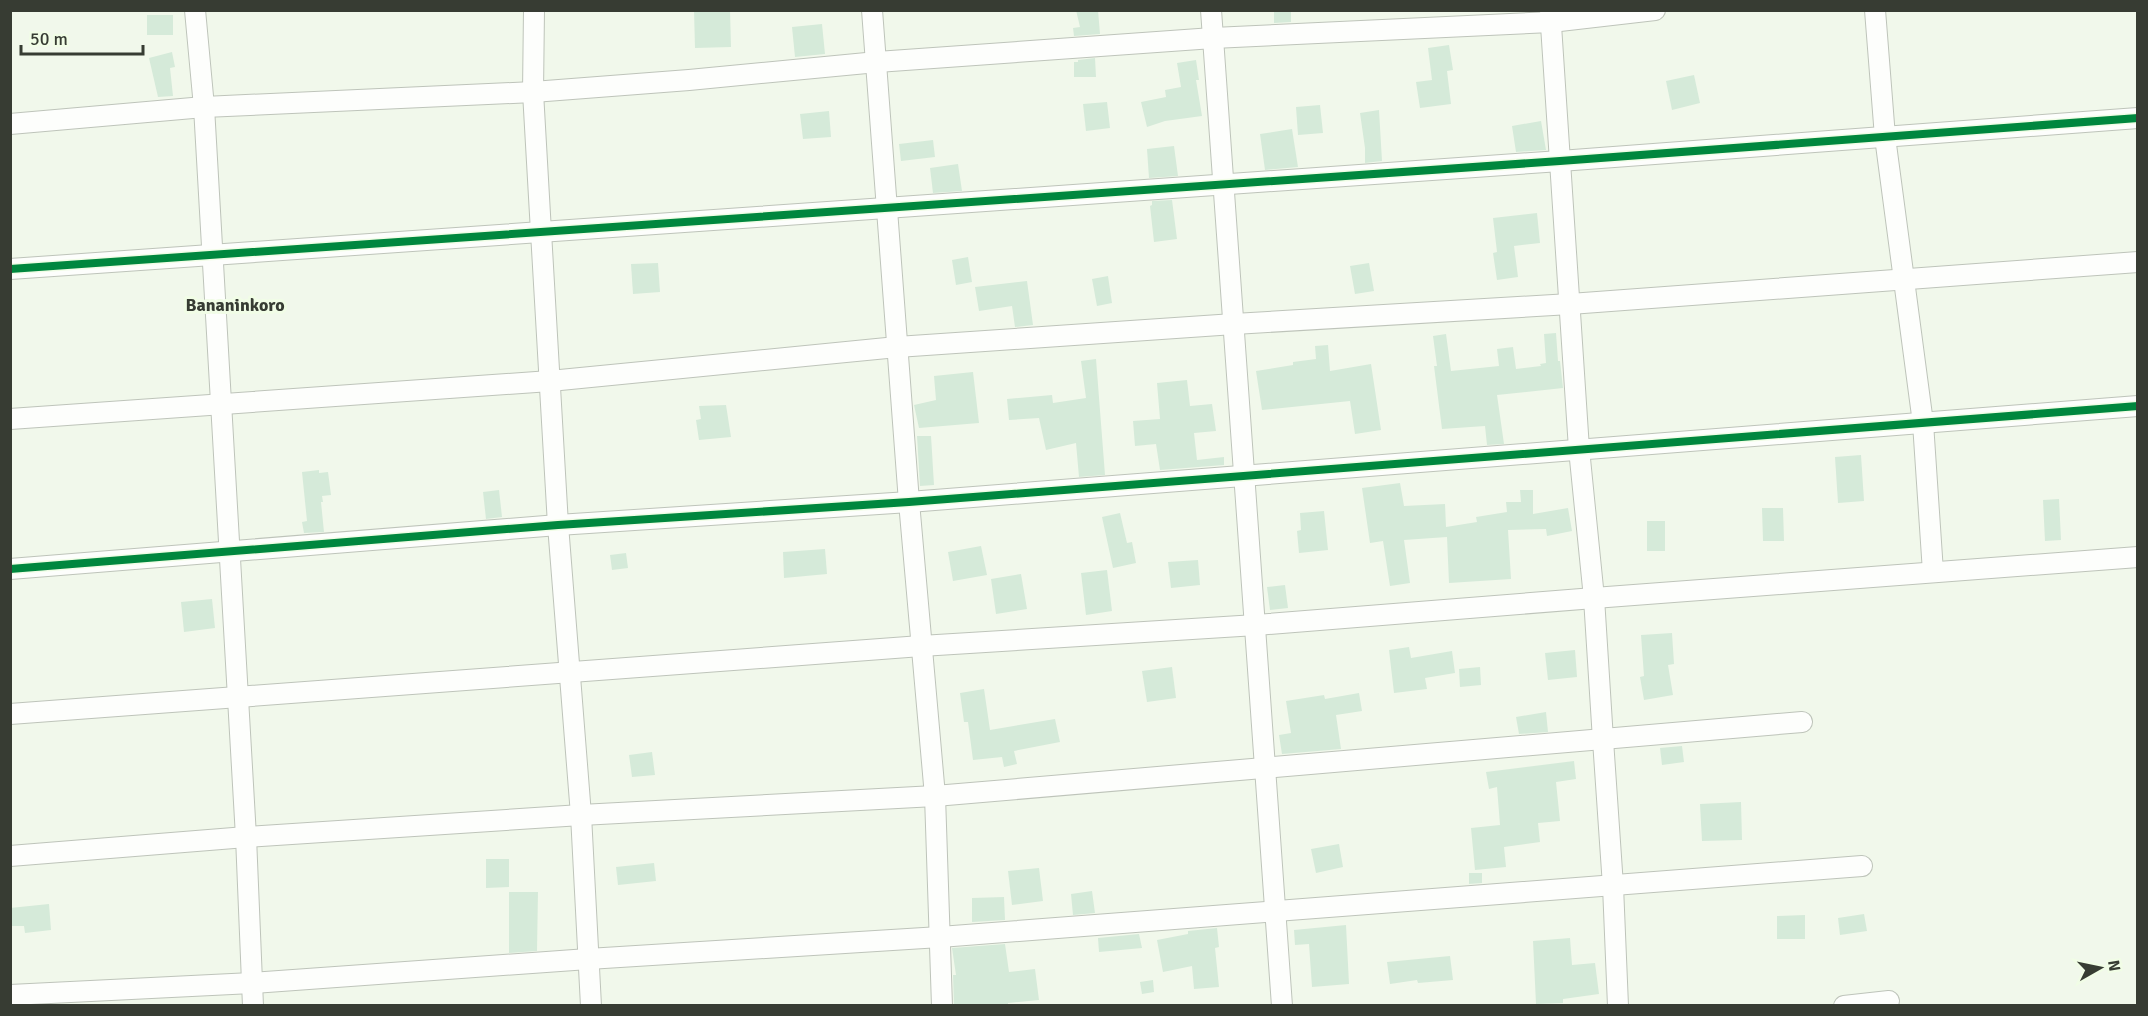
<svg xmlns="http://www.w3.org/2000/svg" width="2148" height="1016" font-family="Signika,sans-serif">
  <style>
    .building { fill: #d5ead9 }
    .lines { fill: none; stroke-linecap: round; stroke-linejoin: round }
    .street-casing { stroke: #bec4ba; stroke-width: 22 }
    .street { stroke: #fdfefc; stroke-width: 20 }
    .cycleway-casing { stroke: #f1fde6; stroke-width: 11 }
    .cycleway { stroke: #00873e; stroke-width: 8 }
    .labels { text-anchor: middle; stroke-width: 6; stroke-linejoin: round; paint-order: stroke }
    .quarter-label { font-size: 18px; font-weight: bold; fill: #373c33; stroke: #f1fde6 }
  </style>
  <rect width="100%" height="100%" fill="#f1f8eb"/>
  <g class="building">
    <polygon points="694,10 730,10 731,47 695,48"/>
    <polygon points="1076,10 1098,10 1100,34 1074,36 1073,28 1080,27"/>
    <polygon points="1274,10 1291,10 1291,22 1274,23"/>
    <rect x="147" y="15" width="26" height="20"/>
    <polygon points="822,24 825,54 795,57 792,27"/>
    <polygon points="1449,45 1453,70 1447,71 1451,104 1420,108 1416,82 1432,80 1428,48"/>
    <polygon points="172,52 175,67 170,68 173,96 158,97 149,58"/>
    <polygon points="1095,58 1096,77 1074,77 1074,62 1078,62 1078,60"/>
    <polygon points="1196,60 1199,80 1196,80 1202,116 1165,121 1147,127 1141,102 1166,97 1165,90 1181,87 1177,63"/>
    <polygon points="1694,75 1700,103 1672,110 1666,81"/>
    <polygon points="1107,102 1110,128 1086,131 1083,104"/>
    <polygon points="1320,105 1323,133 1298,135 1296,107"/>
    <polygon points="1379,110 1382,161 1365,163 1365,148 1360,113"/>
    <polygon points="829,111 831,137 803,139 800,114"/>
    <polygon points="1541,121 1546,150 1516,152 1512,126"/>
    <polygon points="1292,129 1298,167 1265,170 1260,134"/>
    <polygon points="933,140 935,157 901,161 899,144"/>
    <polygon points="1174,146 1178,176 1149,178 1147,149"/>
    <polygon points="958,164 962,191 933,193 930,168"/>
    <polygon points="1172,200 1177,239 1154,242 1150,206 1152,205 1152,201"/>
    <polygon points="1537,213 1540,243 1514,246 1518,277 1497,280 1493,253 1497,252 1493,218"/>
    <polygon points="968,257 972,282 956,285 952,260"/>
    <polygon points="658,263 660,292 633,294 631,264"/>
    <polygon points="1369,263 1374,291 1355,294 1350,266"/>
    <polygon points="1108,276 1112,303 1097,306 1092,279"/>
    <polygon points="1027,281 1033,325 1015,327 1012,306 979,311 975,287"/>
    <polygon points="1556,333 1558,361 1560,361 1563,388 1497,395 1504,444 1487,445 1485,426 1442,429 1434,366 1437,366 1433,336 1446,334 1451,371 1499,366 1497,349 1513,347 1516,369 1541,366 1540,364 1546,363 1544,334"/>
    <polygon points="1328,345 1330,371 1371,364 1381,430 1355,434 1350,401 1262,410 1256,371 1293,365 1293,362 1316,359 1315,346"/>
    <polygon points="1096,359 1105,475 1079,477 1076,443 1046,450 1039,418 1009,420 1007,399 1052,395 1053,403 1086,398 1081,361"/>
    <polygon points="973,372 979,423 919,428 914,405 936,400 934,376"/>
    <polygon points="1187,380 1190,406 1212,404 1216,431 1194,433 1197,460 1224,457 1224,465 1160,470 1156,444 1135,446 1133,421 1160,419 1157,383"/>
    <polygon points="726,405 731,437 699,440 696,420 701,419 699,406"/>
    <polygon points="917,436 931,436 934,485 920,486"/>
    <polygon points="1861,455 1864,501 1838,503 1835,457"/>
    <polygon points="319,470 319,473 328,472 331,495 322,496 323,502 321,502 324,532 304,533 302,522 307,521 302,472"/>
    <polygon points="1400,483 1404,506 1445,504 1446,527 1477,522 1476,517 1507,512 1506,502 1521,502 1520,490 1533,490 1533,514 1568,508 1572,531 1547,536 1546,529 1508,530 1511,579 1449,583 1447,537 1404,540 1410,583 1390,586 1383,541 1370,543 1362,488"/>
    <polygon points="499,490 502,517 486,519 483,492"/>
    <polygon points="2059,499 2061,540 2045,541 2043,500"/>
    <polygon points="1762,508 1783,508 1784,541 1763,541"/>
    <polygon points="1324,511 1328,550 1299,553 1297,531 1301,530 1300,513"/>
    <polygon points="1120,513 1127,543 1132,542 1136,563 1113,568 1102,517"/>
    <rect x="1647" y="521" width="18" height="30"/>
    <polygon points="981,546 987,575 953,581 948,552"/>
    <polygon points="825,549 827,574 784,578 783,552"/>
    <polygon points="626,553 628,568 612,570 610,555"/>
    <polygon points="1198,560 1200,585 1171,588 1168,562"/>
    <polygon points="1107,570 1112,611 1086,615 1081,573"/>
    <polygon points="1021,574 1027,609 996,614 991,579"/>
    <polygon points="1285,585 1288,608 1270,610 1267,587"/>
    <polygon points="212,599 215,628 184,632 181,602"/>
    <polygon points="1672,633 1674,664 1668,665 1673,695 1644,700 1640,677 1644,676 1641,635"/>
    <polygon points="1409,647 1411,658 1452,651 1455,673 1425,678 1427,689 1394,693 1389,650"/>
    <polygon points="1575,650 1577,677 1548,680 1545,653"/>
    <polygon points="1172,667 1176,698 1147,702 1142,671"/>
    <polygon points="1480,667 1481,685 1460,687 1459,669"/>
    <polygon points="984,689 990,730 1055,719 1060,742 1014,751 1017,764 1004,767 1002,757 973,760 968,722 964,722 960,693"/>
    <polygon points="1359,693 1362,711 1336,715 1341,749 1282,754 1279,735 1291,733 1286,701 1324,695 1325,699"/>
    <polygon points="1546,712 1548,732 1519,734 1516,717"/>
    <polygon points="1682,746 1684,762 1662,765 1660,748"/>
    <polygon points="652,752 655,775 632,777 629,755"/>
    <polygon points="1574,761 1576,779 1556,782 1560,821 1538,823 1540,842 1504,847 1506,867 1475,870 1471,828 1500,825 1497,787 1489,789 1486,772"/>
    <polygon points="1741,802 1742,840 1702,841 1700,804"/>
    <polygon points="1339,844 1343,867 1316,873 1311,849"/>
    <polygon points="486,859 509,859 509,887 486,888"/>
    <polygon points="654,863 656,881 618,885 616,867"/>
    <polygon points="1039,868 1043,901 1012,905 1008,871"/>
    <polygon points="1469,873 1482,873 1482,883 1469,884"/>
    <polygon points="1092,891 1095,913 1073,915 1071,894"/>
    <polygon points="509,892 538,892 537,951 509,953"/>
    <polygon points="1004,897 1005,920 972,922 972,898"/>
    <polygon points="49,904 51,930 25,933 24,926 10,926 10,908"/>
    <polygon points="1864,914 1867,931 1840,935 1838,918"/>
    <polygon points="1805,915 1805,939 1777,939 1777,916"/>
    <polygon points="1346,925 1349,984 1312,987 1309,944 1295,945 1294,930"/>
    <polygon points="1217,928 1219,947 1215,948 1219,987 1194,989 1192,966 1163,972 1157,940 1188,934 1188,931"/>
    <polygon points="1139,934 1142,948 1099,952 1098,938"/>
    <polygon points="1570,938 1572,965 1595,963 1599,994 1563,999 1563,1003 1536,1004 1533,941"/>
    <polygon points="1005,944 1009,972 1035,969 1039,1000 1008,1003 1008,1005 954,1005 953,975 956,975 952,948"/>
    <polygon points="1450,956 1453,980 1418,983 1417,980 1390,984 1387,962"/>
    <polygon points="1153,980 1154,992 1142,994 1140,982"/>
  </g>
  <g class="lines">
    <g class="street-casing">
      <g id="street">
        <polyline points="195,10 204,107 246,837 253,1006"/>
        <polyline points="534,10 533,92 541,232 558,525 581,815 591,1006"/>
        <polyline points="872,10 909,502 935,796 942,1006"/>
        <polyline points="1211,10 1282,1006"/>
        <polyline points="1550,10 1579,449 1594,598 1603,740 1613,886 1618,1006"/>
        <polyline points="1875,10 1885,137 1923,423 1933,572"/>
        <polyline points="10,124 204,107 533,92 689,80 877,62 1213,38 1551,22 1655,10"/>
        <polyline points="10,269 1560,161 2138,118"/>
        <polyline points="10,419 550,381 897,347 1234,324 1570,304 2138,262"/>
        <polyline points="10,569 558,525 909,502 2138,406"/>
        <polyline points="10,714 921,646 1256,625 1594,598 2138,557"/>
        <polyline points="10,856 246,837 581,815 935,796 1802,722"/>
        <polyline points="10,995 252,983 588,959 940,937 1862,866"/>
        <polyline points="1844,1006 1889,1001"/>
      </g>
    </g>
    <use href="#street" class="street"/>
    <g class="cycleway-casing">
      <g id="cycleway">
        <polyline points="10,269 1560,161 2138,118"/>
        <polyline points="10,569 558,525 909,502 2138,406"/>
      </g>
    </g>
    <use href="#cycleway" class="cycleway"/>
  </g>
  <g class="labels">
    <g class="quarter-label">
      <text x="235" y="311">Bananinkoro</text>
    </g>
  </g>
  <rect width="2148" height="1016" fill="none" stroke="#373c33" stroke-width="24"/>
  <g transform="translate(2100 968) rotate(81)" stroke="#f1fde6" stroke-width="4.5" paint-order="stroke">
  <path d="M0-4.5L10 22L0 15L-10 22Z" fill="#373c33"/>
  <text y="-9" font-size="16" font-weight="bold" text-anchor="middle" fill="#373c33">N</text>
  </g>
  <path d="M21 45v9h122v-9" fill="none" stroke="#373c33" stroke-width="3"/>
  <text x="30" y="45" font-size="18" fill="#373c33" stroke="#f1fde6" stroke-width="4.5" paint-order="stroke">50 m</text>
</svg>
